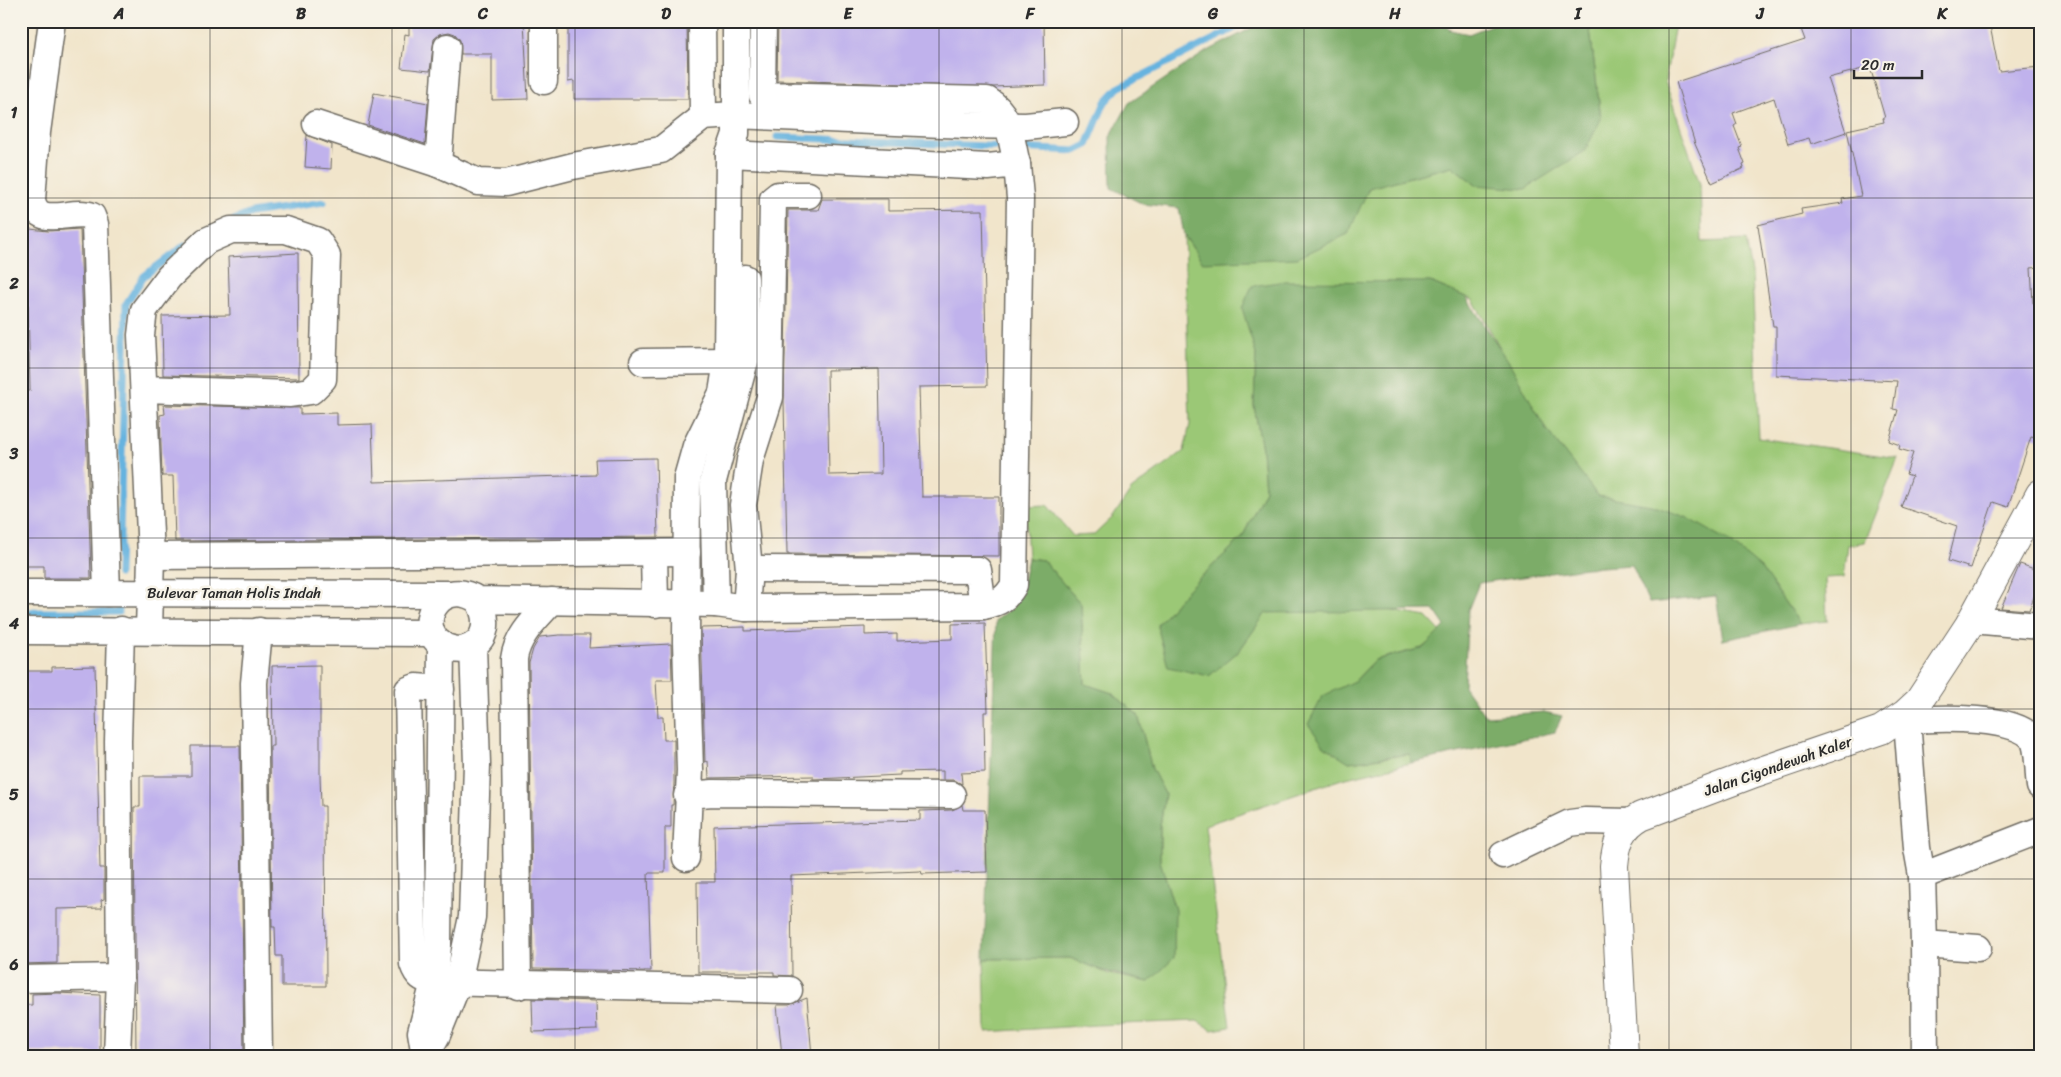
<svg xmlns="http://www.w3.org/2000/svg" width="2061" height="1077" font-family="Sriracha,sans-serif">
  <style>
    .green { fill: #9bc876; stroke: #637a50 }
    .forest { fill: #7cac67; stroke: #546c49 }
    .lines { fill: none; stroke-linecap: round; stroke-linejoin: round }
    .stream { stroke: #66b3df; stroke-width: 7 }
    .building { fill: #c0b2ec; fill-rule: evenodd }
    .minor-casing { stroke: #706c63; stroke-width: 29 }
    .major-casing { stroke: #706c63; stroke-width: 30 }
    .minor { stroke: #fff; stroke-width: 26 }
    .major { stroke: #fff; stroke-width: 28 }
    .grid { fill: none; stroke: #2b2b2b; stroke-width: 1; stroke-opacity: 0.55 }
    .labels { text-anchor: middle; stroke-width: 5; stroke-linejoin: round; paint-order: stroke }
    .street-label { font-size: 15px; fill: #2b2b2b; stroke: #f7f3e8 }
    .neatline { fill: none; stroke: #2b2b2b; stroke-width: 2 }
    .grid-label { font-size: 16px; text-anchor: middle; font-weight: bold; fill: #2b2b2b }
  </style>
  <rect width="100%" height="100%" fill="#f7f3e8"/>
  <filter id="ink" filterUnits="userSpaceOnUse"><feTurbulence type="fractalNoise" baseFrequency=".02" numOctaves="2"/><feDisplacementMap in="SourceGraphic" scale="10" xChannelSelector="R" yChannelSelector="G"/><feConvolveMatrix kernelMatrix="1 2 1 2 8 2 1 2 1" color-interpolation-filters="sRGB"/></filter>
  <filter id="wash" filterUnits="userSpaceOnUse"><feTurbulence type="fractalNoise" baseFrequency=".0096" numOctaves="4" result="noise"/><feDisplacementMap in="SourceGraphic" scale="20" xChannelSelector="R" yChannelSelector="G"/><feGaussianBlur stdDeviation="1.12" result="paint"/><feColorMatrix in="noise" values="0 0 0 0 0 0 0 0 0 0 0 0 0 0 0 0 0 1.4 0 .05"/><feComposite in="paint" operator="in"/></filter>
  <g filter="url(#wash)">
    <rect width="100%" height="100%" fill="#f1e5cb"/>
    <polygon class="green" points="1589,21 1682,21 1674,30 1665,81 1700,184 1702,242 1746,240 1752,273 1759,438 1898,458 1865,542 1848,545 1844,577 1825,578 1827,621 1800,624 1784,601 1601,501 1546,429 1473,300 1430,282 1243,308 1256,354 1254,406 1262,449 1265,490 1242,538 1188,589 1157,625 1239,651 1266,612 1387,610 1427,617 1441,632 1422,648 1375,660 1352,684 1349,762 1411,754 1411,763 1342,779 1205,825 1230,1027 1212,1030 1197,1021 1097,1025 986,1032 984,959 1070,958 1109,974 1149,982 1175,910 1160,861 1160,826 1165,794 1152,769 1138,715 1112,693 1085,684 1081,604 1043,560 1028,558 1025,506 1047,505 1073,536 1094,535 1113,517 1131,490 1184,451 1190,424 1184,235 1202,262 1348,234 1368,188 1452,166 1476,185 1601,119"/>
    <g class="forest">
      <polygon points="1265,21 1441,21 1450,30 1469,34 1501,21 1589,21 1601,119 1585,151 1525,189 1476,185 1452,166 1369,188 1348,234 1297,258 1202,262 1184,235 1179,208 1143,204 1111,188 1110,137 1129,103 1204,53"/>
      <polygon points="1286,281 1430,282 1466,297 1509,362 1546,429 1598,496 1651,505 1686,517 1730,542 1761,568 1800,624 1723,640 1716,596 1649,603 1632,565 1586,568 1479,583 1468,610 1464,686 1485,716 1544,712 1562,716 1555,732 1411,763 1410,754 1349,762 1324,746 1308,724 1323,696 1356,680 1375,660 1423,648 1445,626 1434,610 1266,613 1239,651 1209,676 1168,667 1157,625 1188,589 1242,538 1265,490 1262,449 1254,406 1256,354 1242,308 1252,286"/>
      <polygon points="1028,558 1043,560 1081,604 1085,684 1112,693 1138,715 1152,769 1165,794 1160,826 1160,861 1175,910 1174,958 1149,982 1100,970 1070,958 984,959 996,620 1012,608 1023,582"/>
    </g>
    <g class="lines">
      <g class="stream">
        <polyline points="777,137 1008,147"/>
        <polyline points="1019,148 1075,151 1087,145 1105,102 1118,88 1249,21"/>
        <polyline points="234,220 251,213 324,202"/>
        <polyline points="119,574 126,304 144,276 185,245"/>
        <polyline points="21,612 119,612 119,607"/>
      </g>
    </g>
    <g id="blocks">
      <g class="building">
        <polygon points="409,21 524,21 528,99 492,100 492,54 461,54 460,40 455,34 449,32 440,34 434,39 430,71 401,68 405,34 409,35"/>
        <polygon points="568,21 687,21 688,99 574,99 574,81 568,82"/>
        <polygon points="778,21 935,21 936,23 1044,21 1045,85 992,87 777,80"/>
        <polygon points="1798,21 1989,21 1999,71 2040,67 2040,267 2031,268 2033,303 2040,303 2040,439 2031,437 2008,507 1993,502 1971,568 1948,561 1957,526 1901,507 1912,476 1906,474 1913,453 1899,449 1900,445 1889,441 1898,410 1893,409 1897,381 1776,375 1776,326 1773,326 1758,225 1802,214 1801,209 1843,203 1842,199 1861,196 1847,130 1884,122 1883,118 1885,118 1870,67 1828,78 1846,132 1811,144 1809,138 1788,144 1774,98 1733,113 1737,124 1734,126 1742,147 1739,148 1745,164 1743,165 1744,168 1712,183 1695,144 1676,82 1805,40"/>
        <polygon points="374,93 428,103 425,144 368,125"/>
        <polygon points="307,135 332,145 331,169 305,167"/>
        <path d="M822,199H888V211L983,210L987,386L919,387L922,497H999V556L787,554L784,401L788,210H818ZM879,369L881,474L829,475L827,370Z"/>
        <polygon points="21,228 48,231 80,229 91,578 44,578 44,566 21,566 21,391 30,391 28,305 21,305"/>
        <polygon points="298,253 299,378 163,375 162,316 230,315 228,257"/>
        <polygon points="164,405 300,408 300,414 337,413 337,425 372,424 374,482 596,475 595,459 656,458 658,537 175,541 173,476 162,476 160,415 165,414"/>
        <polygon points="2020,564 2040,571 2040,581 2029,610 2001,608"/>
        <polygon points="985,623 988,712 984,712 985,772 961,773 962,784 953,780 943,780 943,771 900,772 900,775 838,778 813,779 813,776 709,778 708,761 705,762 701,628 745,627 745,631 865,627 865,635 897,634 897,641 952,639 952,624"/>
        <polygon points="559,635 590,635 589,648 671,644 672,680 656,680 658,717 663,717 664,740 674,740 674,783 673,805 671,805 671,827 665,827 665,873 648,873 651,971 533,969 529,663 533,649 540,637"/>
        <polygon points="320,665 320,775 321,806 325,806 326,986 282,986 282,956 276,956 275,927 272,927 270,746 273,746 272,666"/>
        <polygon points="95,666 100,868 104,868 104,899 101,900 102,908 57,909 57,963 21,964 21,671 52,671 52,667"/>
        <polygon points="191,746 240,746 244,1056 136,1056 134,807 140,807 140,776 191,776"/>
        <polygon points="962,805 963,810 985,810 987,872 922,874 921,871 791,876 792,976 774,975 774,972 698,972 697,882 715,882 714,826 920,820 920,811 952,810"/>
        <polygon points="58,993 100,995 100,1053 21,1052 21,1005 32,1005 32,994"/>
        <polygon points="807,998 812,1056 782,1056 777,1005 789,1005"/>
        <polygon points="532,999 596,1001 597,1030 533,1032"/>
      </g>
    </g>
  </g>
  <g filter="url(#ink)">
    <use href="#blocks" fill-opacity="0" stroke="#706c63" stroke-width="1"/>
    <g class="lines">
      <g class="minor-casing">
        <g id="minor">
          <path d="M52,21L37,132L32,200C38,230 71,208 92,216L95,224L107,593"/>
          <polyline points="702,21 703,117"/>
          <path d="M763,21L762,95L987,100C1012,115 1010,138 1017,164"/>
          <polyline points="544,81 544,21"/>
          <polyline points="316,124 438,164 478,182 506,183 573,166 661,150 703,117 734,115 966,125 1026,126 1065,122"/>
          <polyline points="438,164 447,47"/>
          <polyline points="643,362 727,361"/>
          <polyline points="144,389 290,394 311,391 323,379 327,255 318,241 286,230 231,230 206,241 169,277 144,310 141,335 151,556 149,630"/>
          <polyline points="654,553 655,604"/>
          <polyline points="151,556 687,552"/>
          <polyline points="749,569 978,570 983,606"/>
          <polyline points="21,593 447,594"/>
          <path d="M478,600C489,618 489,642 465,649C459,651 452,649 446,647C411,631 437,574 478,600L716,604L746,608L983,606C999,603 1006,599 1014,585L1020,198L1017,164L988,167L729,154"/>
          <polyline points="716,604 713,481 747,353 745,278"/>
          <polyline points="746,608 749,569 743,505 750,460 770,397 773,199 778,195 808,195"/>
          <polyline points="1972,620 2040,626"/>
          <polyline points="21,631 431,633"/>
          <path d="M441,689L416,687L408,690L413,964C417,976 422,979 434,982L789,990"/>
          <polyline points="1905,714 1907,721 1917,848 1922,876 2040,830"/>
          <path d="M1907,721C1933,718 2025,714 2035,743C2039,756 2038,773 2040,786"/>
          <polyline points="687,795 713,793 952,795"/>
          <polyline points="1503,855 1570,823 1585,821 1630,822"/>
          <polyline points="686,858 690,770 686,642 687,478 696,446 722,393 727,361 729,154 736,134 736,21"/>
          <polyline points="1922,876 1924,944 1978,948"/>
          <polyline points="1924,944 1925,1056"/>
          <polyline points="21,979 120,977"/>
          <path d="M518,986L514,659C517,635 537,618 552,601"/>
          <polyline points="117,1056 120,977 118,741 121,630"/>
          <polyline points="259,1056 254,683 259,631"/>
          <polyline points="425,1056 437,1035 458,983 472,917 477,764 473,646"/>
          <polyline points="425,1056 421,1032 434,982 438,945 441,644"/>
        </g>
      </g>
      <g class="major-casing">
        <path id="major" d="M1624,1056L1614,866C1616,843 1621,827 1641,816L1755,773L1881,730L1905,714L1919,701L1969,625L2040,494"/>
      </g>
      <use href="#minor" class="minor"/>
      <use href="#major" class="major"/>
    </g>
  </g>
  <path class="grid" d="M210,21V1056M392,21V1056M575,21V1056M757,21V1056M939,21V1056M1122,21V1056M1304,21V1056M1486,21V1056M1669,21V1056M1851,21V1056M21,198H2040M21,368H2040M21,538H2040M21,709H2040M21,879H2040"/>
  <g class="labels">
    <g class="street-label">
      <text x="234" y="598">Bulevar Taman Holis Indah</text>
      <text transform="translate(1778 766) rotate(-19)" y="5">Jalan Cigondewah Kaler</text>
    </g>
  </g>
  <rect width="2061" height="1077" fill="none" stroke="#f7f3e8" stroke-width="55"/>
  <path d="M1854 70v8h68v-8" fill="none" stroke="#2b2b2b" stroke-width="2.5"/>
  <text x="1861" y="70" font-size="15" fill="#2b2b2b" stroke="#f7f3e8" stroke-width="4" paint-order="stroke">20 m</text>
  <rect x="28" y="28" width="2006" height="1022" class="neatline"/>
  <g class="grid-label">
    <text x="119" y="19">A</text>
    <text x="301" y="19">B</text>
    <text x="483" y="19">C</text>
    <text x="666" y="19">D</text>
    <text x="848" y="19">E</text>
    <text x="1030" y="19">F</text>
    <text x="1213" y="19">G</text>
    <text x="1395" y="19">H</text>
    <text x="1578" y="19">I</text>
    <text x="1760" y="19">J</text>
    <text x="1942" y="19">K</text>
    <text x="14" y="118">1</text>
    <text x="14" y="289">2</text>
    <text x="14" y="459">3</text>
    <text x="14" y="629">4</text>
    <text x="14" y="800">5</text>
    <text x="14" y="970">6</text>
  </g>
</svg>
